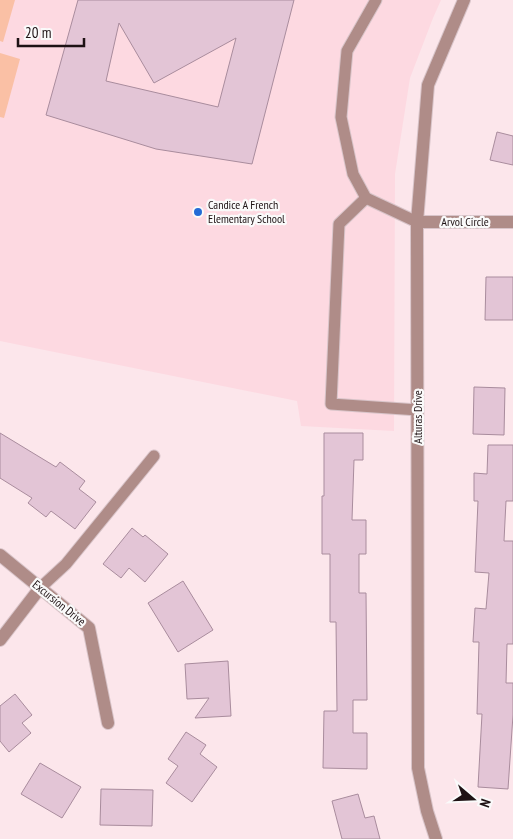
<svg xmlns="http://www.w3.org/2000/svg" width="513" height="839" font-family="'PT Sans Narrow',sans-serif">
  <style>
    .built { fill: #fdd9e1 }
    .green { fill: #fac0a5 }
    .building { fill: #e3c5d6; stroke: #a98c9d; fill-rule: evenodd }
    .lines { fill: none; stroke-linecap: round; stroke-linejoin: round }
    .lane-casing { stroke: #d8c4c9; stroke-width: 13 }
    .street-casing { stroke: #d8c4c9; stroke-width: 14 }
    .lane { stroke: #af8c88; stroke-width: 11 }
    .street { stroke: #af8c88; stroke-width: 12 }
    .poi-dot { fill: #246bd6; stroke: #fafafa; stroke-width: 2 }
    .labels { text-anchor: middle; stroke-width: 4.5; stroke-linejoin: round; paint-order: stroke }
    .poi-label { font-size: 12px; fill: #1e1214; stroke: #fafafa; text-anchor: start }
    .street-label { font-size: 12px; fill: #1e1214; stroke: #fafafa }
  </style>
  <rect width="100%" height="100%" fill="#fce6eb"/>
  <polygon class="built" points="0,0 441,0 433,18 410,78 395,174 394,431 301,426 297,401 0,341"/>
  <g class="green">
    <polygon points="0,0 15,0 3,42 0,41"/>
    <polygon points="0,53 20,59 4,118 0,117"/>
  </g>
  <g class="building">
    <path d="M78,0H294L252,164L156,149L46,115ZM119,23L154,83L236,38L218,107L106,81Z"/>
    <polygon points="497,132 513,136 513,165 490,160"/>
    <polygon points="486,277 513,277 513,320 485,320"/>
    <polygon points="474,387 505,388 504,435 473,434"/>
    <polygon points="0,433 56,467 60,462 85,481 79,489 96,502 75,529 51,511 46,517 28,503 32,498 0,478"/>
    <polygon points="324,433 363,433 363,460 354,460 352,520 366,520 366,554 359,554 359,593 366,593 367,700 353,700 353,733 367,733 367,769 323,768 324,711 337,711 336,622 330,622 330,554 322,554 322,496 324,496"/>
    <polygon points="488,445 513,445 513,501 506,501 504,541 513,541 513,644 507,644 506,683 513,683 513,715 508,789 478,787 482,714 477,714 479,642 473,642 475,608 486,609 489,573 475,572 478,501 474,501 474,473 487,474"/>
    <polygon points="132,528 143,537 145,535 168,554 145,582 129,568 121,578 103,564"/>
    <polygon points="183,581 213,630 178,652 148,603"/>
    <polygon points="228,661 231,716 195,718 209,698 187,699 185,664"/>
    <polygon points="15,694 32,715 22,723 31,733 9,752 0,741 0,706"/>
    <polygon points="186,732 206,745 200,754 217,767 192,802 166,783 178,766 168,759"/>
    <polygon points="40,763 81,787 62,818 21,794"/>
    <polygon points="101,789 153,790 152,826 100,825"/>
    <polygon points="358,794 365,818 374,816 380,839 342,839 332,801"/>
  </g>
  <g class="lines">
    <g class="lane-casing">
      <g id="lane">
        <polyline points="376,0 347,51 341,117 353,174 366,198 417,222"/>
        <polyline points="366,198 339,224 331,404 418,410"/>
        <polyline points="40,588 66,564 154,456"/>
      </g>
    </g>
    <g class="street-casing">
      <g id="street">
        <polyline points="417,222 513,222"/>
        <polyline points="0,555 89,628 108,723"/>
        <polyline points="0,640 40,588"/>
        <polyline points="436,839 427,811 418,768 417,222 428,85 464,0"/>
      </g>
    </g>
    <use href="#lane" class="lane"/>
    <use href="#street" class="street"/>
  </g>
  <circle class="poi-dot" cx="198" cy="212" r="5"/>
  <g class="labels">
    <g class="poi-label">
      <text x="208" y="209">Candice A French<tspan x="208" dy="14">Elementary School</tspan></text>
    </g>
    <g class="street-label">
      <text x="465" y="226">Arvol Circle</text>
      <text transform="translate(418 417) rotate(-90)" y="4">Alturas Drive</text>
      <text transform="translate(59 603) rotate(39)" y="4">Excursion Drive</text>
    </g>
  </g>
  <g transform="translate(473 799) rotate(109)" stroke="#fafafa" stroke-width="4" paint-order="stroke">
  <path d="M0-4L9 19L0 12L-9 19Z" fill="#1e1214"/>
  <text y="-8" font-size="14" font-weight="bold" text-anchor="middle" fill="#1e1214">N</text>
  </g>
  <path d="M18 38v8h66v-8" fill="none" stroke="#1e1214" stroke-width="2.5"/>
  <text x="25" y="38" font-size="15" fill="#1e1214" stroke="#fafafa" stroke-width="4" paint-order="stroke">20 m</text>
</svg>
